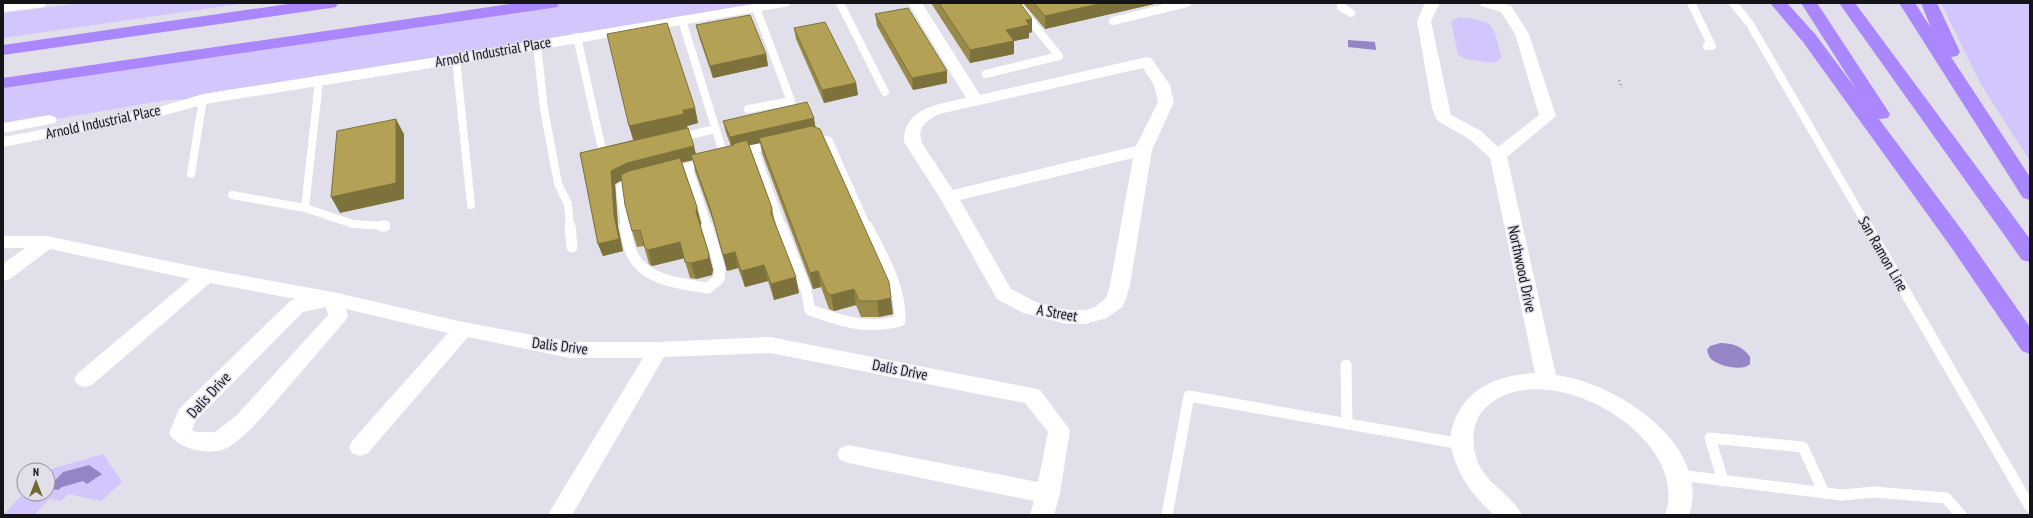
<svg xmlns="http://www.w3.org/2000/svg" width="2033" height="518" font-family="'PT Sans Narrow',sans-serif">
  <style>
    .green { fill: #d3c6fc }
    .water { fill: #9584c6 }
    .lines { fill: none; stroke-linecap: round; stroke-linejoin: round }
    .path { stroke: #9d9ba4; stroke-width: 2; stroke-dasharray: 1.5 2.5; stroke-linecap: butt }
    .lane-far1 { stroke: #fff; stroke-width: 8 }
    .lane { stroke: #fff; stroke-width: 11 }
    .street { fill: #fff; fill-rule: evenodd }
    .secondary { fill: #fff; fill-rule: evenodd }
    .highway { fill: #aa86ff; fill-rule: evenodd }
    .wall { fill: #9a8a4a }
    .shaded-wall { fill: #7d713c }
    .building { fill: #b3a156; stroke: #7d713c }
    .labels { text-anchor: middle; stroke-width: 3; stroke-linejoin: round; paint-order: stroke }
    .street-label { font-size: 15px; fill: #141317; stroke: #e1dfea }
  </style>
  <rect width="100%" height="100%" fill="#e1dfea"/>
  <g class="green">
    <polygon points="81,3 246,3 3,38 3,13"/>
    <polygon points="539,3 784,3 203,99 167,100 3,128 3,82"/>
    <polygon points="1941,3 2030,3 2030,161 1980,83"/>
    <path d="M1460,17C1498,22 1492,24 1502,58L1493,63L1466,59L1458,55L1451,21Z"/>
    <polygon points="103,454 122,482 101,501 68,494 61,501 49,499 34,515 3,515 24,493 48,494 48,470"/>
  </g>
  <g class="water">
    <polygon points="1348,40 1375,42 1376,50 1348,47"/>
    <path d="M1720,343C1732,343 1743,346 1750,357V364C1742,372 1719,366 1711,359C1709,357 1708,353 1707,350L1710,346Z"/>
    <polygon points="89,465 102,474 87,484 83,481 62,487 58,490 48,488 63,472"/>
  </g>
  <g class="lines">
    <polyline class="path" points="1619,80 1622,88"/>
    <g class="lane-far1">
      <polyline points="840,3 885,92"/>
      <polyline points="1342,3 1341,7 1351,13"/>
      <polyline points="1691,3 1712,46 1707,46"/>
      <polyline points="1733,3 1750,24 1868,227"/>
      <polyline points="1170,7 1187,3"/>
      <polyline points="682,20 724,156"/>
      <polyline points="1113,21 1170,7 1166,3"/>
      <polyline points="577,37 603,154 609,153"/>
      <polyline points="537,45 544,109 558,184 568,204 570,227"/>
      <polyline points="456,59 471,205"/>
      <polyline points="986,74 1059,56 1016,3"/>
      <polyline points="319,81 305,208 353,224 385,226"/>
      <polyline points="748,109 791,101 756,8"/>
      <polyline points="813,136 829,141 867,227"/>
      <polyline points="677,138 715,129"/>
      <polyline points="754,149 774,145"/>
      <polyline points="738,153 754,149 782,227"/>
      <polyline points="688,167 707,162"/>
      <polyline points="191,174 203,99"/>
      <polyline points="232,195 305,208"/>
      <polyline points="625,227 620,187 632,181 688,167 708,227"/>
    </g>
    <g class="lane">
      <polyline points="382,226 385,226"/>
      <polyline points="570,226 572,247"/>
      <path d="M625,226C627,236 628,247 633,256C646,281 683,284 708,288L719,279L720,269L707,226"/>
      <path d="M781,226L806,290L810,310C841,321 867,330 900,321C901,286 882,256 867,226"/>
      <polyline points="1867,226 2030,507"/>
      <polyline points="1346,365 1347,424"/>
      <polyline points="1679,475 1842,495 1874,492 1946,498 1961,515"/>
      <polyline points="1723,481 1710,438 1803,447 1824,493"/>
      <polyline points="1167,515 1189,396 1462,444"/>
    </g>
    <g class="street">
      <polygon points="759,3 791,3 789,6 784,7 456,64 205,104 158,117 3,147 3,137 156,108 203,94 456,54"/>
      <path d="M908,3H922L980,95L1147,57L1152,59L1170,85L1174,102L1152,150L1130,285L1125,302L1122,307L1107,318L1085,324H1067L1023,313L997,299L940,198L904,142C903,107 940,104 966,98ZM1143,68L1154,85L1158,102L1136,146L953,190C947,181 940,171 934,161C919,141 911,128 939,114ZM1133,158L1110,285L1106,298L1093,308L1085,310H1067L1036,302L1011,289L960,200Z"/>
      <path d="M1425,3H1440L1431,21L1451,115L1481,131L1498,147L1539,115L1515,34L1501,12L1481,6L1479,3H1501L1511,6L1529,34L1556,116L1507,157L1556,375C1615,382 1713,445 1689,515H1665C1693,437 1549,355 1490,404C1474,416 1471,434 1475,453C1481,483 1511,492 1522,515H1494C1476,499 1460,479 1453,455C1449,443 1450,430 1455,419C1469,386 1501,375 1535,373L1490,158L1469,139L1438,121L1436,118L1432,108L1417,21Z"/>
      <polygon points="49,115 55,117 57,120 55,123 3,133 3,123"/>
      <path d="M3,236H47L206,269L333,292L463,322L570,342H658L770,337L1032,388L1040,390L1070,430L1060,494L1054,515H1030L1034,501L848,463L840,460L837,454L840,448L848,445L1038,482L1048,432L1025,403L770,353L664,357L572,515H550L549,513L553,506L643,358H570L468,337L368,453L360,456L352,453L349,447L352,441L448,333L346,309L348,316L345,321C324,345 304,369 283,393C266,412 250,433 229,447C213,457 178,450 169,433L179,409L290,301L296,299L210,283L92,385L85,387L78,385L74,379L78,373L190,279L50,249L10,279L3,281V264L25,248H3ZM326,307L328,315L237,415L215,432H196L192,430L196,420L303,312Z"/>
    </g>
    <polygon class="secondary" points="3,3 46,3 44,7 3,12"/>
    <g class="highway">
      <polygon points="295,3 338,3 336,7 330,8 3,55 3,45"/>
      <polygon points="517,3 559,3 557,7 551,8 3,88 3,78"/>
      <polygon points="1770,3 1787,3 1815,34 1856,89 1801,3 1817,3 1890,114 1888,118 1879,119 1967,237 2030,327 2030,354 2022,351 1951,247 1803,42"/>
      <polygon points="1839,3 1855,3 2030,239 2030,262 2022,260"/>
      <polygon points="1899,3 1915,3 1931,28 1921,3 1937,3 1960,52 1957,56 1951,57 2030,177 2030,200 2023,198"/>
    </g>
  </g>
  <g class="wall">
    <polygon points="931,3 1020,3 1032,19 1032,32 1029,33 1029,38 1014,41 1014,54 970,63"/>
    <polygon points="1023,3 1158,3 1154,4 1045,29"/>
    <polygon points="875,14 947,83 913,90 877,26"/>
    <polygon points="696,25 766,54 768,66 713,78 699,37"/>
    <polygon points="794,28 856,83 858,95 824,103 796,39"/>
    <polygon points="695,108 698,123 687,126 696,154 731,146 726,133 723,121 816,128 893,314 879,317 861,317 856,305 834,311 829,309 821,287 813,289 762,153 760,143 749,145 772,208 774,219 799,293 774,300 768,281 745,287 738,268 727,271 714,224 695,171 693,160 682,162 701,223 700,226 713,270 712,275 696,279 690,278 684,258 652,266 649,264 644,246 637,247 632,231 622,180 615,184 618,227 623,251 603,256 598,244 580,153 633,140 629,126"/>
  </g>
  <g class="shaded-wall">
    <polygon points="1103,3 1158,3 1154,4 1045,29 1045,16"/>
    <polygon points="1032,19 1032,32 1029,33 1029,38 1014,41 1014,54 970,63 970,50 1006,30 1026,20"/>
    <polygon points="766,54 768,66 713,78 710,66"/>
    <polygon points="947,71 947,83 913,90 912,78"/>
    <polygon points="856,83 858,95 824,103 822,90"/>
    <polygon points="695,108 698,123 687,126 687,129 634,141 629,126 683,110"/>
    <polygon points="814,118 816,130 759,138 760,143 732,149 730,137"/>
    <polygon points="396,119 404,134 404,199 340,213 331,197"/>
    <polygon points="694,146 697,159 691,155 693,160 631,175 615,184 618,227 623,251 603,256 598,244 614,215 611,171 627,163"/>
    <polygon points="697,207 701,223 700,228 696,212"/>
    <polygon points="680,242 685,258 652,266 648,250"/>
    <polygon points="735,252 738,268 727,271 723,255"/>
    <polygon points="709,254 713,270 712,275 696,279 691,263"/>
    <polygon points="764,265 768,281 745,287 741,271"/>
    <polygon points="818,271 821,287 813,289 810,273"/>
    <polygon points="796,277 799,293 774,300 771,284"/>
    <polygon points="854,289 856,305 834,311 831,295"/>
    <polygon points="891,298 893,314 879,317 877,301"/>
  </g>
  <g class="building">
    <polygon points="939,3 1020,3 1032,19 1026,20 1029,25 1006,30 1014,41 970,50"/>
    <polygon points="1034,3 1103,3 1045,16"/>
    <polygon points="908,8 947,71 912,78 875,14"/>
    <polygon points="750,15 766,54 710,66 696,25"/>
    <polygon points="825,22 856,83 822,90 794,28"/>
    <polygon points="667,23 695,108 683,110 684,114 629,126 607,34"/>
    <polygon points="807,102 814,118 730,137 723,121"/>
    <polygon points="396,119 396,183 331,197 337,131"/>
    <polygon points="812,126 820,129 889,282 891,298 877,301 859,301 854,289 831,295 827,293 818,271 810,273 759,138"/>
    <polygon points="688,128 694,146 627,163 611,171 614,215 619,239 598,244 580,153"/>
    <polygon points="747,140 772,208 771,213 796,277 771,284 764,265 741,271 735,252 723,255 710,208 691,155 734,145 733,144"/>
    <polygon points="680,158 697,207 696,212 709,254 708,259 691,263 685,262 680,242 648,250 645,248 640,230 632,231 625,205 621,175 629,171"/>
  </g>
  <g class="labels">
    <g class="street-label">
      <text transform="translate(493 52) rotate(-10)" y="5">Arnold Industrial Place</text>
      <text transform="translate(103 122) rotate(-12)" y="5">Arnold Industrial Place</text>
      <text transform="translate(1883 254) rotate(60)" y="5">San Ramon Line</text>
      <text transform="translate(1522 269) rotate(78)" y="5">Northwood Drive</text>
      <text transform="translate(1057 313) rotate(10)" y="5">A Street</text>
      <text transform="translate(560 346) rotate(7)" y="5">Dalis Drive</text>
      <text transform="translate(900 370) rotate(11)" y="5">Dalis Drive</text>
      <text transform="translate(209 395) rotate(-47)" y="5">Dalis Drive</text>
    </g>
  </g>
  <rect width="2033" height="518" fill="none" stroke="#141317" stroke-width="8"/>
  <g transform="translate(36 482)"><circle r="19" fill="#e1dfea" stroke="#8f8d96"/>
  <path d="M0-3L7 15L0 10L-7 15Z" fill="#736734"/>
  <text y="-6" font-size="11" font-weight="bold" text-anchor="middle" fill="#141317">N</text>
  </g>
</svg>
